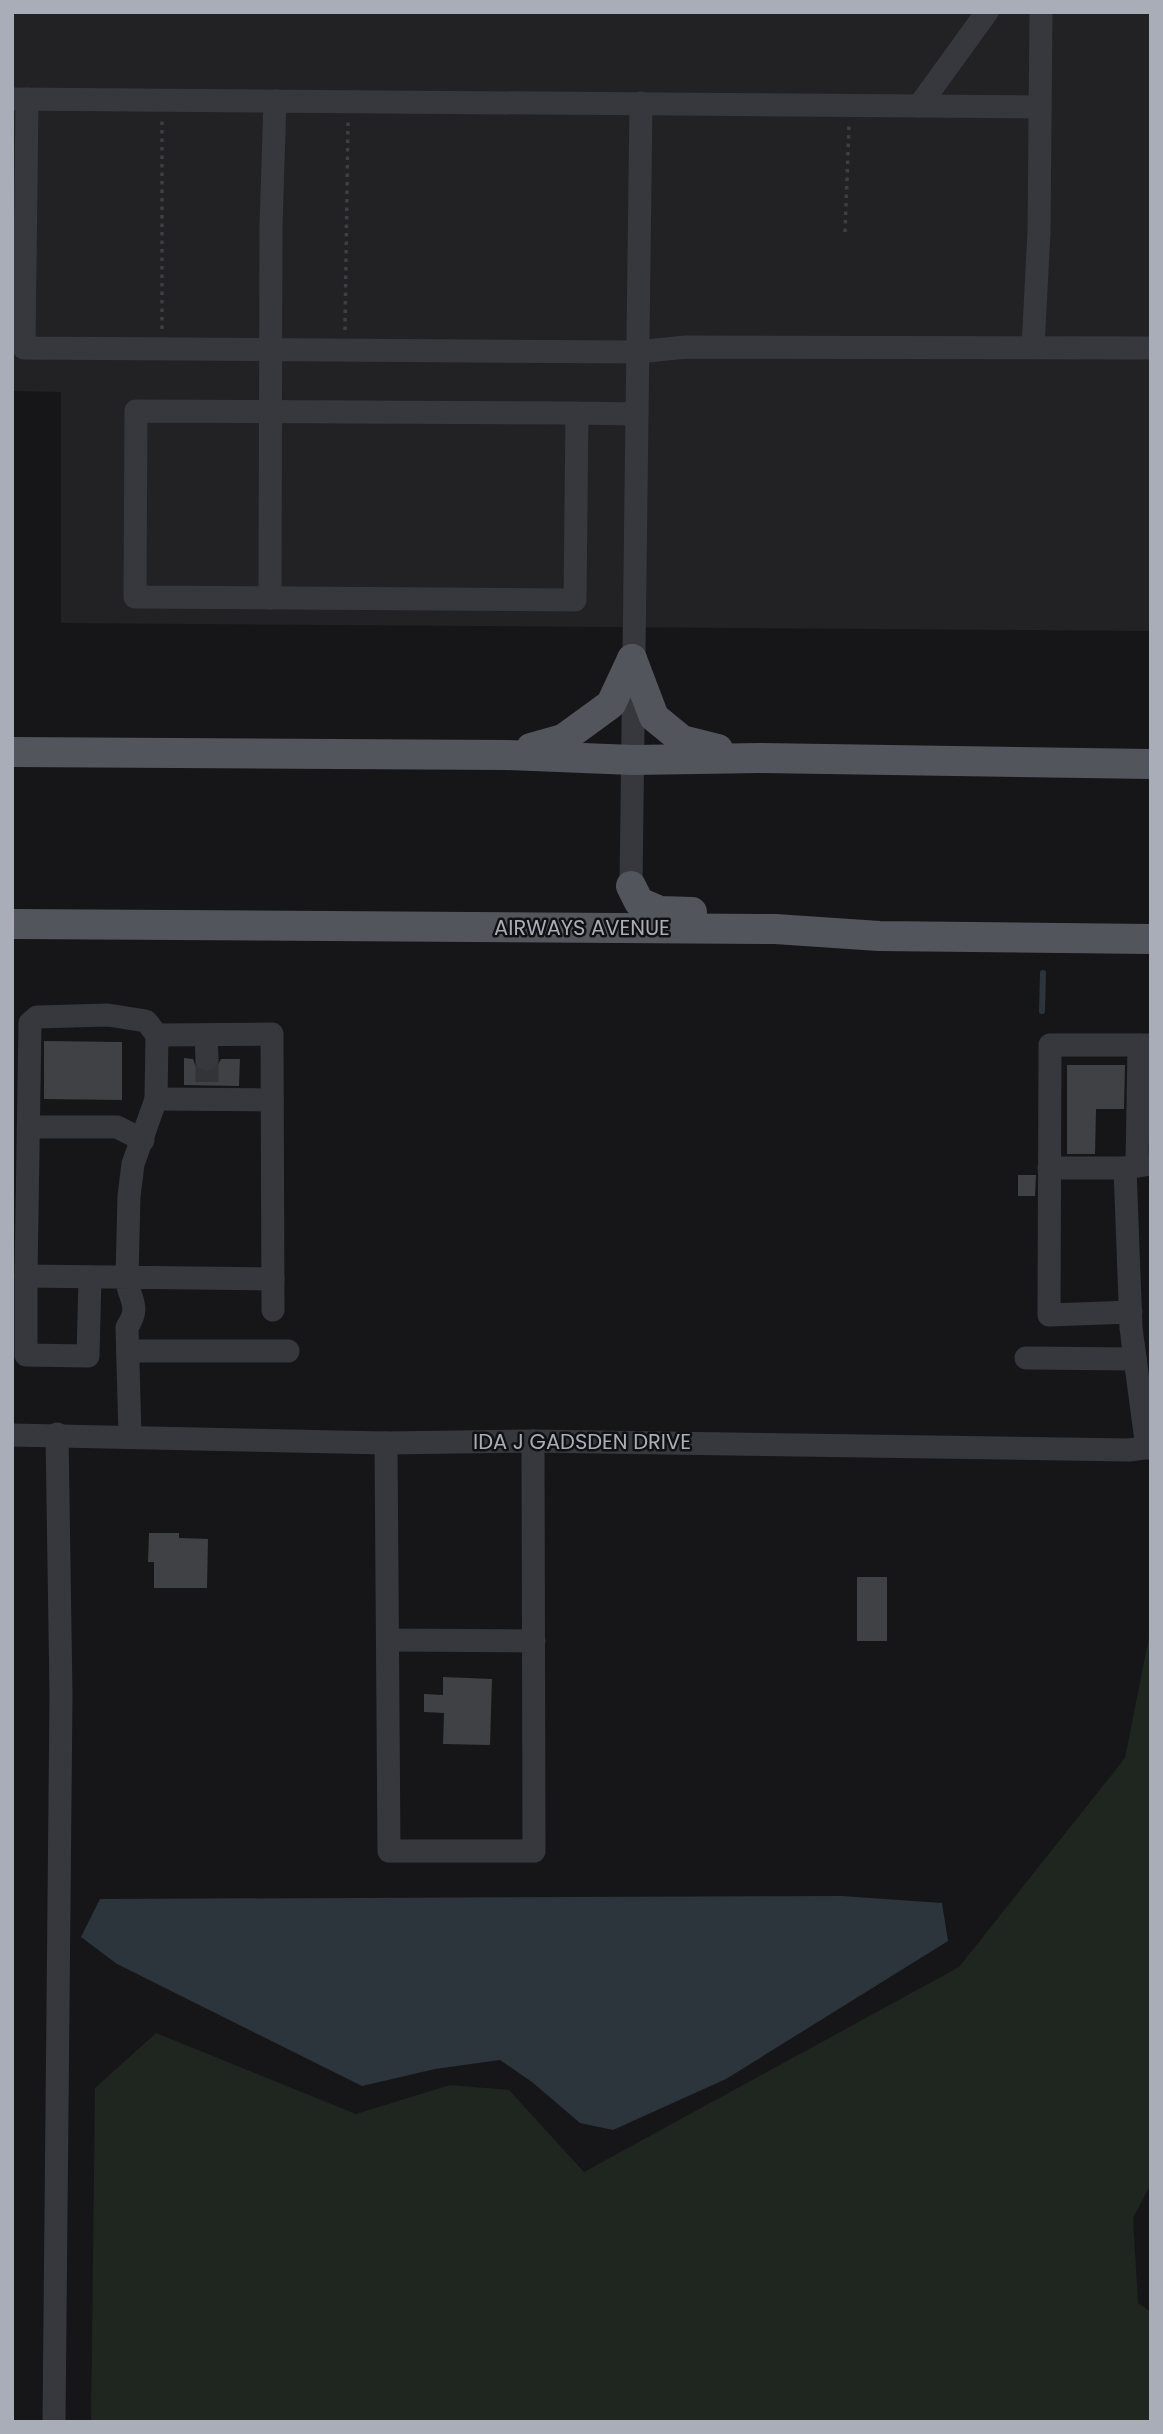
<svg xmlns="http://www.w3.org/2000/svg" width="1163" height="2434" font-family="Poppins,sans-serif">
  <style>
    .built { fill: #222225 }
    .green { fill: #1e261f }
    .water { fill: #2c353c }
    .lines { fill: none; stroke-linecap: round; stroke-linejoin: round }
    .stream { stroke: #2c353c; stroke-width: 6 }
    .building { fill: #404145 }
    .minor-tunnel { stroke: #333438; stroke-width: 23; stroke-dasharray: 23 11; stroke-linecap: butt }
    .path { stroke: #3d3f44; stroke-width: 3.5; stroke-dasharray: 3.5 5; stroke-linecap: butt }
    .minor { stroke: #37383d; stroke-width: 23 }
    .major { stroke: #53555c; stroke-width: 30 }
    .labels { text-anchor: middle; stroke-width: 5; stroke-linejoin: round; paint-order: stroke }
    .street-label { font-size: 21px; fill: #a8adb8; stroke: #111113 }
  </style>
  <rect width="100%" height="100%" fill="#161618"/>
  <polygon class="built" points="12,12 1151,12 1151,631 61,623 61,392 12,391"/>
  <g class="green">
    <polygon points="1151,1627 1151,2184 1133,2218 1138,2303 1151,2312 1151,2422 91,2422 95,2088 156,2033 356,2114 450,2085 509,2090 584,2172 959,1967 1125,1758"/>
    <polygon points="12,2067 14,2422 12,2422"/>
  </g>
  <polygon class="water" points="842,1896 942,1903 948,1941 726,2079 613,2130 580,2123 532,2082 500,2060 435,2069 362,2086 117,1964 81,1937 100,1899"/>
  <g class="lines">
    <polyline class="stream" points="1042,1011 1043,973"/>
  </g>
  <g class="building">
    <polygon points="44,1041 122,1042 122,1100 44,1099"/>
    <polygon points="184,1058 193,1059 196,1067 207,1073 215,1070 221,1059 240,1059 239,1086 184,1085"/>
    <polygon points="1067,1065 1125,1065 1124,1109 1096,1109 1095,1154 1067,1154"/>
    <polygon points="1018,1175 1036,1175 1035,1196 1018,1196"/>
    <polygon points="149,1533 179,1533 179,1538 208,1539 207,1588 154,1588 154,1562 148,1562"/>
    <rect x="857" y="1577" width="30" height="64"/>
    <polygon points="443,1677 492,1679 490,1745 443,1744 444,1713 424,1712 424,1694 443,1695"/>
  </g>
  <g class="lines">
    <polyline class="minor-tunnel" points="207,1059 207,1085"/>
    <g class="path">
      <polyline points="845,232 849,126"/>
      <polyline points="162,329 162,120"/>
      <polyline points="345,330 348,121"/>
    </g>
    <g class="minor">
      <polyline points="12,99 1040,107"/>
      <polyline points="27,99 24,348 638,352 686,347 1151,348"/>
      <polyline points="919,106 987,12"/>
      <polyline points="1033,347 1039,232 1041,12"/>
      <polyline points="577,413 575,600 135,597 136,411 577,413 637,414"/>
      <polyline points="270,598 271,225 275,101"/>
      <polyline points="631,886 641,103"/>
      <polyline points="157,1035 272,1034 273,1310"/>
      <polyline points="206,1035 207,1059"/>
      <polyline points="156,1099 272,1100"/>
      <polyline points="29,1127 117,1127 143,1140"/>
      <polyline points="1137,1166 1139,1045"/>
      <polyline points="1049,1168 1125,1168"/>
      <polyline points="26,1276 26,1355 88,1356 90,1277"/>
      <polyline points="1131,1312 1049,1315 1050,1045 1151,1045"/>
      <polyline points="128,1351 288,1351"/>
      <polyline points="1026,1358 1135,1359"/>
      <polyline points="12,1435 386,1443 533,1441 1129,1450 1151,1447"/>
      <path d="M130,1436L127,1327C143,1305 126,1296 127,1277L129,1196L133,1164L156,1099L157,1035L146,1021L108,1015L37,1017L30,1023L26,1276L273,1279"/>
      <polyline points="386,1443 389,1851 534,1851 533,1441"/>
      <polyline points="1147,1448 1131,1328 1125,1168 1151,1164"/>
      <polyline points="388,1640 534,1641"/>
      <polyline points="54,2422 61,1695 57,1434"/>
    </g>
    <g class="major">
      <polyline points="632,659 654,717 682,740 718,749"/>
      <polyline points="531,748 563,739 611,704 632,659"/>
      <polyline points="12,752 506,755 633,760 760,758 1151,764"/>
      <polyline points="631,886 639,902 660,911 692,912"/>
      <polyline points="12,924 775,929 879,936 1151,939"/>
    </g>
  </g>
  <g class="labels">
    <g class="street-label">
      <text x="582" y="935">AIRWAYS AVENUE</text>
      <text x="582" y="1449">IDA J GADSDEN DRIVE</text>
    </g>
  </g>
  <rect width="1163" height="2434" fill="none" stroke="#a8adb8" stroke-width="28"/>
</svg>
